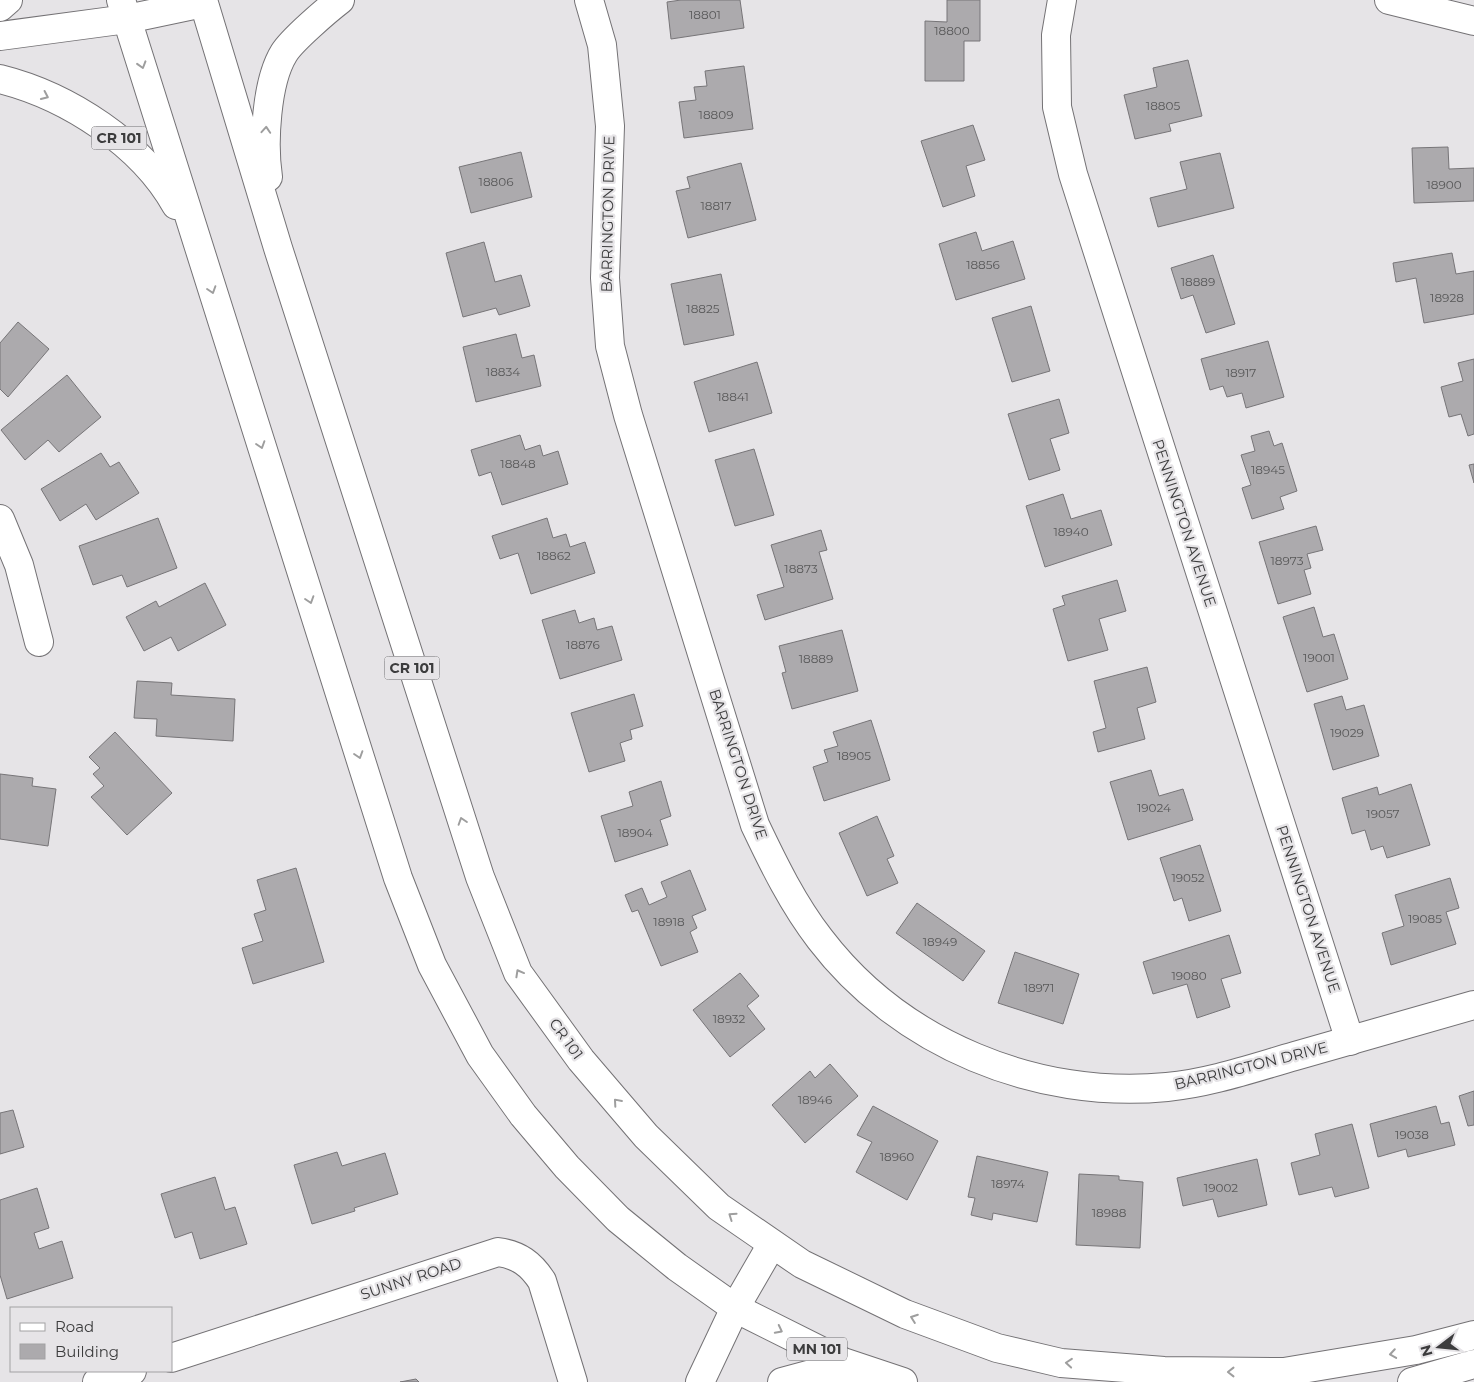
<svg xmlns="http://www.w3.org/2000/svg" width="1474" height="1382" font-family="Montserrat,sans-serif">
  <style>
    .building { fill: #acaaad; stroke: #777578 }
    .lines { fill: none; stroke-linecap: round; stroke-linejoin: round }
    .street-casing { stroke: #747275; stroke-width: 30 }
    .secondary-casing { stroke: #747275; stroke-width: 30 }
    .primary-casing { stroke: #747275; stroke-width: 30 }
    .street { stroke: #fff; stroke-width: 28 }
    .secondary { stroke: #fff; stroke-width: 28 }
    .primary { stroke: #fff; stroke-width: 28 }
    .oneway { stroke: #9e9e9e }
    .labels { text-anchor: middle; stroke-width: 4.5; stroke-linejoin: round; paint-order: stroke }
    .number-label { font-size: 12px; fill: #585859 }
    .shield { fill: #e6e4e7; stroke: #6f6e70; stroke-width: 1 }
    .shield-label { font-size: 14px; font-weight: bold; fill: #3c3c3d }
    .street-label { font-size: 15px; fill: #3c3c3d; stroke: #e6e4e7 }
  </style>
  <rect width="100%" height="100%" fill="#e6e4e7"/>
  <g class="building">
    <polygon points="681,0 740,0 744,28 671,39 667,2"/>
    <polygon points="947,0 980,0 980,41 964,41 964,81 925,81 925,21 947,22"/>
    <polygon points="1188,60 1202,116 1169,124 1171,131 1135,139 1124,95 1157,87 1153,68"/>
    <polygon points="744,66 753,129 684,138 679,102 696,100 694,87 707,86 705,71"/>
    <polygon points="973,125 985,160 966,166 975,196 943,207 921,141"/>
    <polygon points="1448,147 1449,169 1474,168 1474,201 1414,203 1412,148"/>
    <polygon points="521,152 532,197 471,213 459,167"/>
    <polygon points="1220,153 1234,208 1158,227 1150,198 1187,189 1180,162"/>
    <polygon points="741,163 756,220 688,238 676,191 690,188 687,177"/>
    <polygon points="976,232 982,251 1013,241 1025,279 956,300 939,244"/>
    <polygon points="484,242 495,282 521,275 530,306 499,315 496,308 463,317 446,253"/>
    <polygon points="1452,253 1456,274 1474,271 1474,314 1424,323 1416,278 1396,282 1393,263"/>
    <polygon points="1213,255 1235,324 1206,333 1193,295 1181,299 1171,268"/>
    <polygon points="721,274 734,335 684,345 671,284"/>
    <polygon points="1031,306 1050,371 1012,382 992,318"/>
    <polygon points="18,322 49,349 8,397 0,389 0,343"/>
    <polygon points="516,334 522,358 534,355 541,386 476,402 463,347"/>
    <polygon points="1268,341 1284,397 1246,408 1242,393 1227,397 1223,386 1210,390 1201,359"/>
    <polygon points="1474,359 1474,434 1468,436 1461,414 1449,417 1441,387 1463,381 1458,363"/>
    <polygon points="757,362 772,413 709,432 694,382"/>
    <polygon points="67,375 101,417 59,452 48,440 25,460 1,430"/>
    <polygon points="1059,399 1069,433 1050,439 1060,470 1029,480 1008,414"/>
    <polygon points="1269,431 1274,446 1282,443 1297,491 1280,497 1284,509 1252,519 1242,488 1251,485 1241,455 1255,451 1251,436"/>
    <polygon points="520,435 525,450 540,445 543,456 558,451 568,484 502,505 491,472 479,476 471,450"/>
    <polygon points="754,449 774,515 735,526 715,460"/>
    <polygon points="101,453 110,467 119,462 139,493 96,520 86,504 60,521 41,489"/>
    <polygon points="1474,464 1474,483 1469,465"/>
    <polygon points="1063,494 1071,519 1101,510 1112,545 1045,567 1026,506"/>
    <polygon points="158,518 177,568 127,587 122,575 93,585 79,546"/>
    <polygon points="547,518 553,538 566,534 570,547 585,542 595,573 531,594 518,553 500,559 492,536"/>
    <polygon points="1316,526 1323,550 1307,554 1311,568 1304,570 1311,594 1278,604 1259,542"/>
    <polygon points="821,530 827,550 819,552 833,599 765,620 757,595 784,587 771,545"/>
    <polygon points="1117,580 1126,611 1099,619 1108,650 1068,661 1053,609 1065,605 1062,596"/>
    <polygon points="205,583 226,625 178,651 171,637 144,651 126,617 156,601 159,607"/>
    <polygon points="1314,607 1323,637 1334,634 1348,679 1307,692 1283,617"/>
    <polygon points="575,610 579,623 594,618 597,630 612,626 622,660 560,679 542,620"/>
    <polygon points="842,630 858,691 792,709 782,673 786,672 779,646"/>
    <polygon points="1147,667 1156,702 1137,708 1145,739 1098,752 1093,732 1106,728 1094,681"/>
    <polygon points="137,681 172,683 171,695 235,699 233,741 156,736 157,719 134,718"/>
    <polygon points="634,694 643,726 630,730 632,739 620,743 625,761 589,772 571,713"/>
    <polygon points="1342,696 1346,710 1364,705 1379,756 1333,770 1314,704"/>
    <polygon points="871,720 890,780 824,801 813,767 828,762 824,750 838,746 833,732"/>
    <polygon points="115,732 172,793 127,835 91,797 104,786 93,774 100,768 89,757"/>
    <polygon points="1151,770 1159,796 1183,789 1193,820 1128,840 1110,782"/>
    <polygon points="0,774 33,778 32,786 56,789 48,846 0,839"/>
    <polygon points="661,781 671,816 660,820 668,845 615,862 601,816 633,806 629,792"/>
    <polygon points="1411,784 1430,845 1387,858 1383,846 1371,850 1365,830 1352,834 1342,798 1377,787 1379,795"/>
    <polygon points="877,816 894,856 887,859 898,883 867,896 839,833"/>
    <polygon points="1200,845 1221,911 1189,921 1182,898 1174,901 1160,858"/>
    <polygon points="296,868 324,962 253,984 242,948 263,941 254,914 266,910 257,880"/>
    <polygon points="690,870 706,910 692,916 697,928 690,932 698,952 661,966 638,910 632,912 625,895 642,888 649,905 667,897 661,882"/>
    <polygon points="1450,878 1459,908 1446,912 1456,944 1391,965 1382,933 1404,926 1395,895"/>
    <polygon points="917,903 985,951 963,981 896,933"/>
    <polygon points="1229,935 1241,973 1221,979 1230,1007 1197,1018 1187,984 1153,994 1143,962"/>
    <polygon points="1015,952 1079,974 1063,1024 998,1003"/>
    <polygon points="740,973 759,996 747,1006 765,1029 730,1057 693,1010"/>
    <polygon points="830,1064 858,1096 805,1143 772,1105 810,1071 815,1078"/>
    <polygon points="1474,1091 1474,1125 1468,1126 1459,1096"/>
    <polygon points="873,1106 938,1141 907,1200 856,1172 872,1142 857,1135"/>
    <polygon points="1436,1106 1441,1124 1449,1122 1455,1145 1408,1157 1406,1149 1378,1157 1370,1124"/>
    <polygon points="13,1110 24,1147 0,1154 0,1113"/>
    <polygon points="1352,1124 1369,1188 1335,1197 1332,1187 1299,1195 1291,1163 1320,1155 1315,1134"/>
    <polygon points="337,1152 342,1166 385,1153 398,1194 354,1208 355,1211 312,1224 294,1165"/>
    <polygon points="977,1156 1048,1172 1037,1222 993,1213 992,1220 971,1215 975,1198 968,1197"/>
    <polygon points="1257,1159 1267,1205 1218,1217 1213,1199 1183,1206 1177,1178"/>
    <polygon points="1079,1174 1119,1176 1119,1180 1143,1182 1140,1248 1076,1245"/>
    <polygon points="215,1177 225,1210 235,1207 247,1244 200,1259 192,1232 175,1238 161,1194"/>
    <polygon points="37,1188 49,1228 34,1233 39,1249 62,1241 73,1278 7,1299 0,1275 0,1200"/>
    <polygon points="416,1379 419,1382 400,1382"/>
  </g>
  <g class="lines">
    <g class="street-casing">
      <g id="street">
        <path d="M589,0L602,45L610,126L605,278L610,346L628,415L755,825C774,865 793,904 820,939C900,1044 1037,1100 1167,1087C1210,1083 1253,1068 1295,1056C1355,1039 1414,1022 1474,1005"/>
        <polyline points="1062,0 1056,35 1057,107 1073,174 1350,1041"/>
        <polyline points="0,519 19,565 39,642"/>
        <path d="M171,1358L498,1252C519,1255 531,1264 542,1281L573,1382"/>
        <polyline points="97,1382 132,1371"/>
      </g>
    </g>
    <g class="secondary-casing">
      <g id="secondary">
        <polyline points="1389,0 1474,21"/>
        <polyline points="700,1382 735,1308 772,1244"/>
      </g>
    </g>
    <g class="primary-casing">
      <g id="primary">
        <polyline points="121,0 398,878 432,965 480,1055 523,1115 567,1167 618,1219 677,1267 735,1308 843,1362 903,1382"/>
        <polyline points="203,0 278,248 480,877 518,973 581,1060 646,1136 719,1207 802,1264 905,1314 997,1348 1061,1363 1164,1371 1284,1372 1416,1350 1474,1335"/>
        <polyline points="0,7 8,0"/>
        <polyline points="0,36 127,19 203,3"/>
        <path d="M0,79C68,96 142,144 176,205"/>
        <path d="M268,177C263,144 266,82 284,53C292,40 327,10 340,0"/>
        <polyline points="782,1382 819,1372 857,1369"/>
        <polyline points="1412,1382 1474,1364"/>
      </g>
    </g>
    <use href="#street" class="street"/>
    <use href="#secondary" class="secondary"/>
    <use href="#primary" class="primary"/>
  </g>
  <defs><path id="oneway-chevron" d="M-2-3.5L2.5 0L-2 3.5" fill="none" stroke-width="1.6" stroke-linecap="round" stroke-linejoin="round" transform="scale(1.25)"/></defs>
  <g class="oneway">
    <use href="#oneway-chevron" transform="translate(142 65) rotate(73)"/>
    <use href="#oneway-chevron" transform="translate(45 96) rotate(25)"/>
    <use href="#oneway-chevron" transform="translate(266 130) rotate(-86)"/>
    <use href="#oneway-chevron" transform="translate(212 290) rotate(72)"/>
    <use href="#oneway-chevron" transform="translate(261 445) rotate(72)"/>
    <use href="#oneway-chevron" transform="translate(310 600) rotate(72)"/>
    <use href="#oneway-chevron" transform="translate(359 755) rotate(72)"/>
    <use href="#oneway-chevron" transform="translate(462 821) rotate(-108)"/>
    <use href="#oneway-chevron" transform="translate(519 973) rotate(-119)"/>
    <use href="#oneway-chevron" transform="translate(617 1102) rotate(-131)"/>
    <use href="#oneway-chevron" transform="translate(732 1216) rotate(-145)"/>
    <use href="#oneway-chevron" transform="translate(914 1318) rotate(-160)"/>
    <use href="#oneway-chevron" transform="translate(779 1330) rotate(27)"/>
    <use href="#oneway-chevron" transform="translate(1393 1354) rotate(171)"/>
    <use href="#oneway-chevron" transform="translate(1069 1363) rotate(-175)"/>
    <use href="#oneway-chevron" transform="translate(1231 1372) rotate(-180)"/>
  </g>
  <g class="labels">
    <g class="number-label">
      <text x="705" y="19">18801</text>
      <text x="952" y="35">18800</text>
      <text x="1163" y="110">18805</text>
      <text x="716" y="119">18809</text>
      <text x="496" y="186">18806</text>
      <text x="1444" y="189">18900</text>
      <text x="716" y="210">18817</text>
      <text x="983" y="269">18856</text>
      <text x="1198" y="286">18889</text>
      <text x="1447" y="302">18928</text>
      <text x="703" y="313">18825</text>
      <text x="503" y="376">18834</text>
      <text x="1241" y="377">18917</text>
      <text x="733" y="401">18841</text>
      <text x="518" y="468">18848</text>
      <text x="1268" y="474">18945</text>
      <text x="1071" y="536">18940</text>
      <text x="554" y="560">18862</text>
      <text x="1287" y="565">18973</text>
      <text x="801" y="573">18873</text>
      <text x="583" y="649">18876</text>
      <text x="1319" y="662">19001</text>
      <text x="816" y="663">18889</text>
      <text x="1347" y="737">19029</text>
      <text x="854" y="760">18905</text>
      <text x="1154" y="812">19024</text>
      <text x="1383" y="818">19057</text>
      <text x="635" y="837">18904</text>
      <text x="1188" y="882">19052</text>
      <text x="1425" y="923">19085</text>
      <text x="669" y="926">18918</text>
      <text x="940" y="946">18949</text>
      <text x="1189" y="980">19080</text>
      <text x="1039" y="992">18971</text>
      <text x="729" y="1023">18932</text>
      <text x="815" y="1104">18946</text>
      <text x="1412" y="1139">19038</text>
      <text x="897" y="1161">18960</text>
      <text x="1008" y="1188">18974</text>
      <text x="1221" y="1192">19002</text>
      <text x="1109" y="1217">18988</text>
    </g>
    <g class="shield">
      <rect x="91.5" y="126.5" width="55" height="23" rx="4"/>
      <rect x="384.5" y="656.5" width="55" height="23" rx="4"/>
      <rect x="787" y="1337.5" width="60" height="23" rx="4"/>
    </g>
    <g class="shield-label">
      <text x="119" y="143">CR 101</text>
      <text x="412" y="673">CR 101</text>
      <text x="817" y="1354">MN 101</text>
    </g>
    <g class="street-label">
      <text transform="translate(608 214) rotate(-89)" y="5">BARRINGTON DRIVE</text>
      <text transform="translate(1184 523) rotate(72)" y="5">PENNINGTON AVENUE</text>
      <text transform="translate(738 764) rotate(72)" y="5">BARRINGTON DRIVE</text>
      <text transform="translate(1308 909) rotate(72)" y="5">PENNINGTON AVENUE</text>
      <text transform="translate(566 1039) rotate(54)" y="5">CR 101</text>
      <text transform="translate(1251 1066) rotate(-14)" y="5">BARRINGTON DRIVE</text>
      <text transform="translate(411 1279) rotate(-18)" y="5">SUNNY ROAD</text>
    </g>
  </g>
  <rect x="10" y="1307" width="162" height="65" fill="#e6e4e7" stroke="#a2a1a3"/>
  <rect x="20" y="1323" width="25" height="8" fill="#ffffff" stroke="#a2a1a3"/>
  <text x="55" y="1332" font-size="15" fill="#3c3c3d">Road</text>
  <rect x="20" y="1344" width="25" height="15" fill="#acaaad" stroke="#a2a1a3"/>
  <text x="55" y="1357" font-size="15" fill="#3c3c3d">Building</text>
  <g transform="translate(1439 1347) rotate(254)" stroke="#e6e4e7" stroke-width="4" paint-order="stroke">
  <path d="M0-4L9 19L0 12L-9 19Z" fill="#3c3c3d"/>
  <text y="-8" font-size="14" font-weight="bold" text-anchor="middle" fill="#3c3c3d">N</text>
  </g>
</svg>
